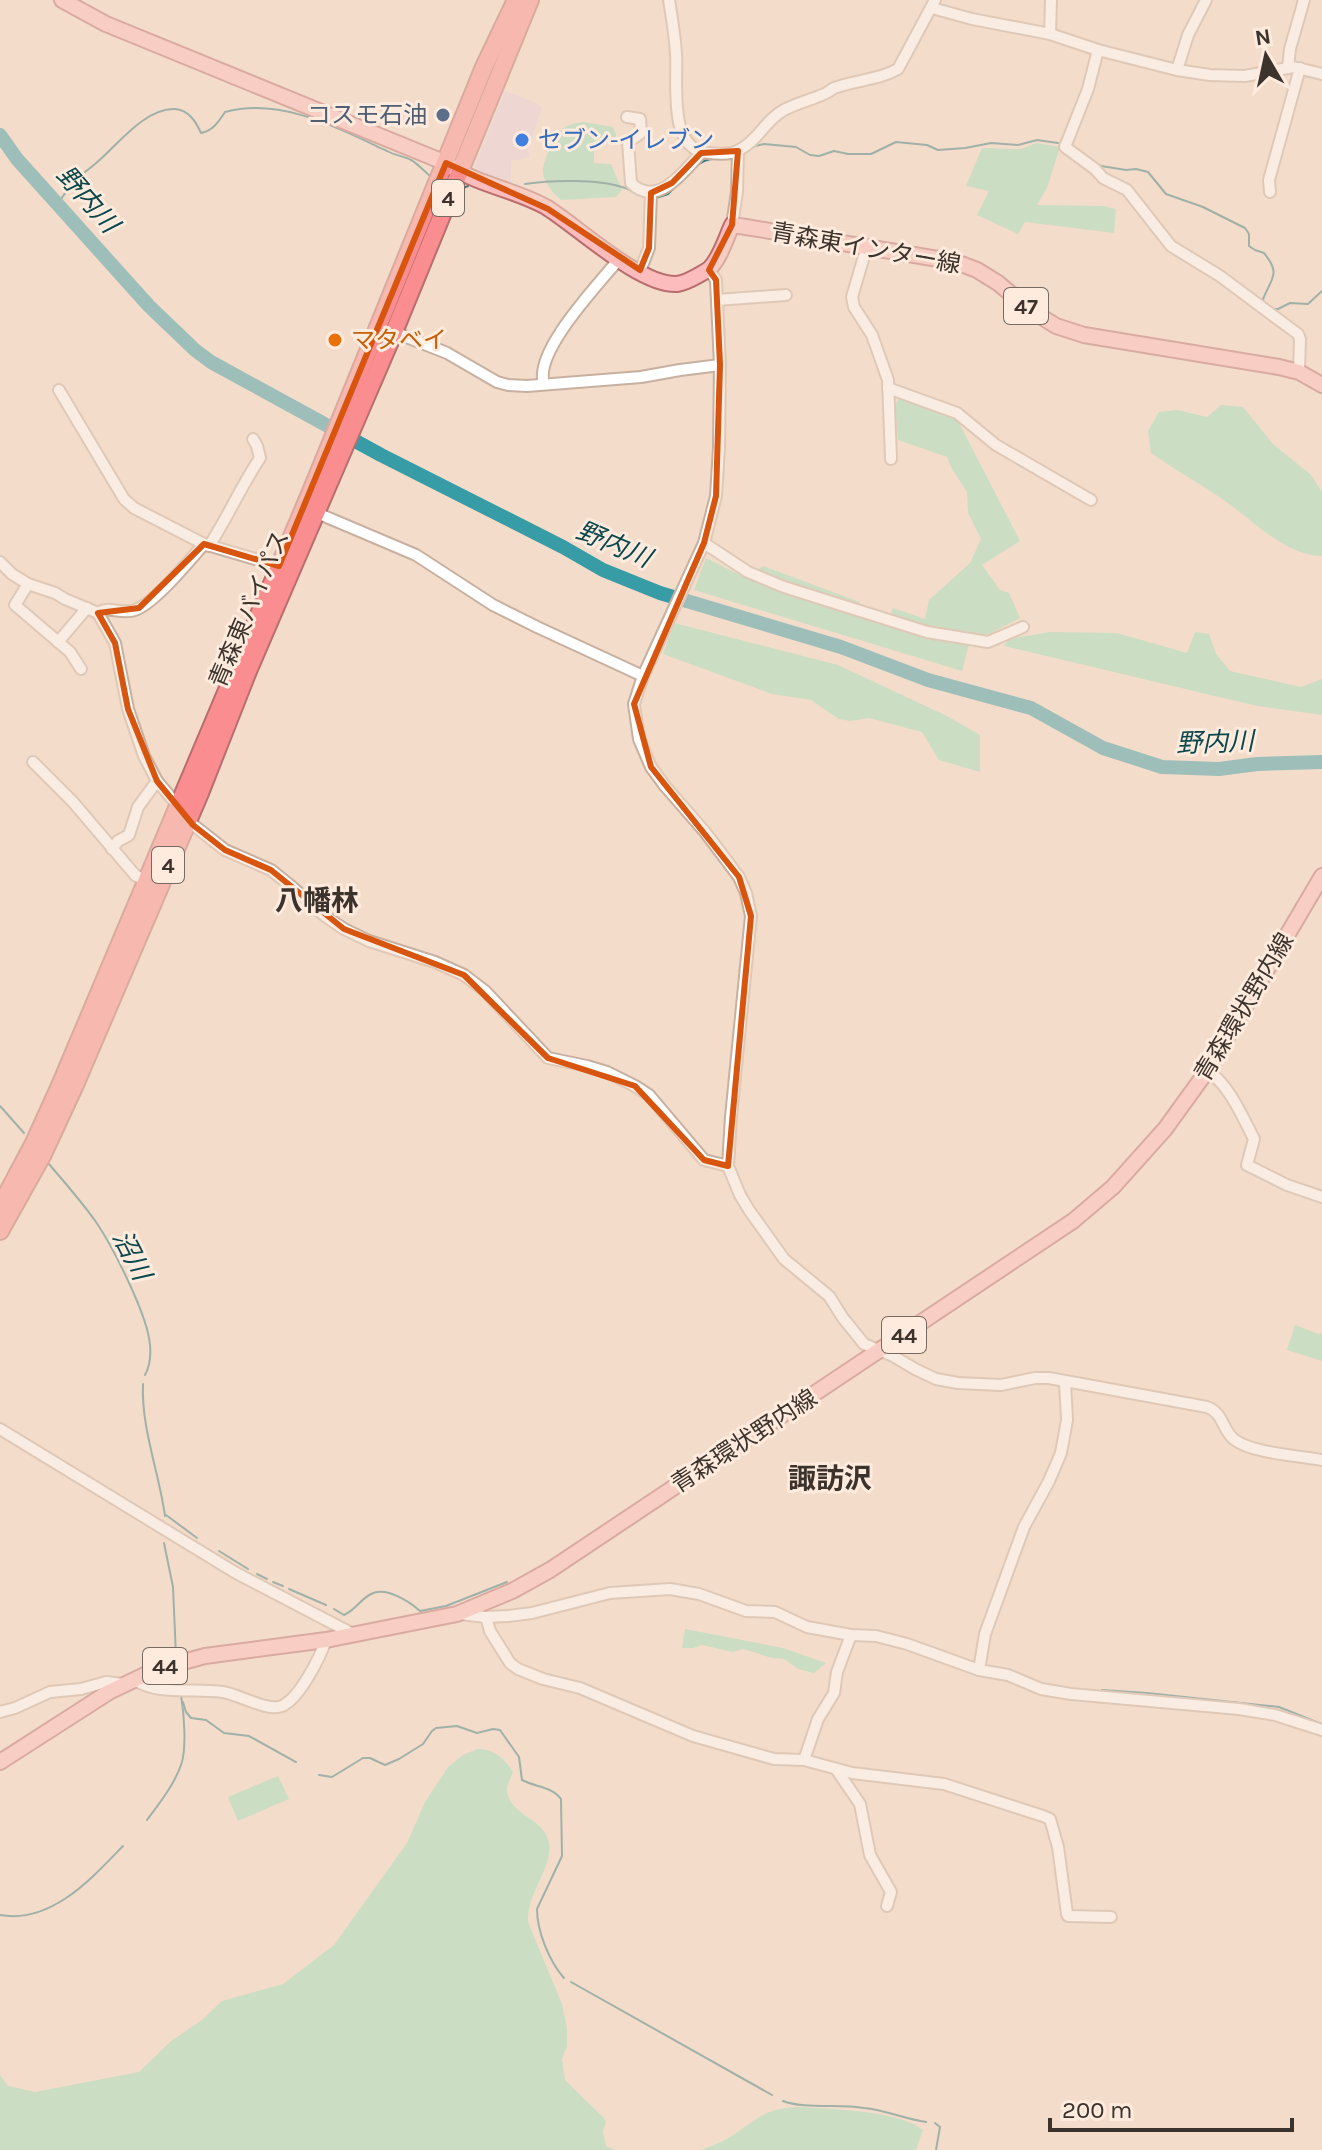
<svg xmlns="http://www.w3.org/2000/svg" width="1322" height="2150" font-family="Karla,'Noto Sans JP',sans-serif">
  <style>
    .commercial { fill: #e6d0de }
    .green { fill: #99ddba }
    .lines { fill: none; stroke-linecap: round; stroke-linejoin: round }
    .stream { stroke: #387c81; stroke-width: 2 }
    .river { stroke: #379ca5; stroke-width: 14 }
    .minor-casing { stroke: #c7b0a0; stroke-width: 14 }
    .major-casing { stroke: #b86e6d; stroke-width: 18 }
    .highway-casing { stroke: #b86e6d; stroke-width: 20 }
    .minor { stroke: #fff; stroke-width: 10 }
    .major { stroke: #fcbbbc; stroke-width: 14 }
    .highway { stroke: #fa8d90; stroke-width: 16 }
    .marked { fill: none; stroke: #d7550f; stroke-width: 6; stroke-linejoin: round }
    .service-dot { fill: #5c6f8a; stroke: #feebdd; stroke-width: 3 }
    .shop-dot { fill: #3f7fe0; stroke: #feebdd; stroke-width: 3 }
    .food-dot { fill: #e8710a; stroke: #feebdd; stroke-width: 3 }
    .labels { text-anchor: middle; stroke-width: 6; stroke-linejoin: round; paint-order: stroke }
    .shield { fill: #feebdd; stroke: #766a61; stroke-width: 2 }
    .shield-label { font-size: 22px; font-weight: bold; fill: #3c332c }
    .service-label { font-size: 24px; fill: #4e5e75; stroke: #feebdd; text-anchor: end }
    .shop-label { font-size: 24px; fill: #366cbe; stroke: #feebdd; text-anchor: start }
    .street-label { font-size: 24px; fill: #3c332c; stroke: #feebdd }
    .food-label { font-size: 24px; fill: #c56008; stroke: #feebdd; text-anchor: start }
    .water-label { font-size: 26px; font-style: italic; fill: #0a474c; stroke: #feebdd }
    .quarter-label { font-size: 28px; font-weight: bold; fill: #3c332c; stroke: #feebdd }
  </style>
  <rect width="100%" height="100%" fill="#f4dccb"/>
  <polygon class="commercial" points="505,91 532,101 542,107 528,150 530,157 511,161 511,183 492,181 474,175 475,165"/>
  <g class="green">
    <path d="M584,122L613,127L616,135L615,142L594,143V163L611,164L622,190L616,197L561,200C554,194 544,183 543,173C542,167 546,158 548,153C556,133 561,124 584,122Z"/>
    <polygon points="1036,143 1060,147 1047,188 1037,205 1104,206 1116,209 1114,233 1025,222 1018,234 977,215 989,191 966,186 982,148 1021,149"/>
    <polygon points="900,396 958,421 1020,541 982,565 1000,590 1009,593 1020,618 989,634 972,634 962,671 694,590 706,558 746,578 763,566 860,602 859,606 890,615 893,608 925,619 929,600 970,563 981,539 968,513 967,492 952,469 947,457 898,440 895,405"/>
    <path d="M1221,405L1243,407L1273,444L1311,475L1322,492V556C1284,555 1254,521 1225,501C1201,484 1175,470 1151,453L1148,431L1159,412L1177,410L1207,417Z"/>
    <polygon points="674,623 838,665 947,716 980,735 980,772 939,760 922,732 869,718 850,721 839,719 811,700 772,694 663,654"/>
    <polygon points="1050,632 1117,633 1187,653 1195,632 1209,634 1216,654 1230,671 1301,687 1322,679 1322,715 1257,706 1004,646 1008,639"/>
    <polygon points="1295,1325 1319,1334 1322,1333 1322,1361 1287,1350"/>
    <polygon points="685,1629 783,1648 826,1663 814,1673 798,1669 784,1659 772,1658 743,1649 733,1652 702,1645 693,1648 682,1648"/>
    <path d="M477,1749C495,1749 504,1758 513,1772C511,1778 507,1784 507,1790C509,1816 545,1818 549,1843C553,1868 527,1892 528,1922L562,2004L567,2028V2046L562,2059L565,2080L603,2117L606,2122L603,2132L606,2146L616,2150H0V2075L8,2086L35,2092L139,2072L170,2042L202,2020L222,2001L283,1984L334,1945L407,1843L425,1802L448,1767L463,1755Z"/>
    <polygon points="278,1776 289,1799 238,1821 228,1797"/>
    <path d="M798,2107C830,2109 898,2110 923,2130L916,2150H701C711,2146 721,2143 730,2137C758,2119 762,2109 798,2107Z"/>
  </g>
  <g class="lines">
    <g class="stream">
      <polyline points="746,152 755,146 764,144 796,147 810,155 819,156 834,151 848,154 871,154 896,142 927,145 938,150 965,148 991,143 1018,145 1037,140 1058,143"/>
      <path d="M1090,159L1101,166L1126,170L1136,169L1148,172L1166,194L1203,207L1245,228L1249,234V246L1255,250L1264,253C1281,274 1272,277 1263,299L1265,304"/>
      <path d="M693,169C706,156 715,159 732,159"/>
      <path d="M525,184C551,180 597,179 622,187C630,189 638,194 646,198"/>
      <polyline points="461,189 468,186"/>
      <polyline points="656,198 668,194 680,182"/>
      <path d="M57,205C62,198 66,191 72,184C78,176 87,171 95,164C117,146 144,108 175,109C189,110 196,122 201,133C213,131 219,121 225,112C281,97 338,128 387,151C394,155 403,156 411,160C417,163 424,171 430,176"/>
      <polyline points="1273,309 1278,309 1290,303 1308,304 1322,291"/>
      <polyline points="0,1106 24,1133"/>
      <path d="M49,1164C65,1183 82,1202 96,1222C113,1247 148,1316 150,1345C151,1356 150,1366 145,1375"/>
      <path d="M143,1384C141,1428 159,1472 165,1516"/>
      <polyline points="166,1515 197,1538"/>
      <polyline points="164,1543 173,1587 176,1656"/>
      <polyline points="219,1551 248,1569"/>
      <polyline points="257,1574 267,1579"/>
      <polyline points="273,1582 283,1586"/>
      <polyline points="289,1589 326,1605"/>
      <path d="M334,1609L344,1615C355,1610 361,1599 371,1594C386,1586 410,1602 420,1611L446,1606L507,1582"/>
      <polyline points="178,1671 180,1685"/>
      <polyline points="1102,1690 1147,1693 1279,1707 1322,1724"/>
      <polyline points="183,1702 186,1712 191,1718 206,1720 224,1733 249,1736 296,1762"/>
      <path d="M319,1775L332,1777L363,1758H370L385,1765L399,1759L423,1744L432,1731L436,1728L457,1726L477,1733L493,1729L500,1730L519,1757L522,1780C535,1787 553,1787 561,1799L562,1856L537,1909C537,1931 549,1961 564,1978"/>
      <path d="M147,1820C159,1804 174,1785 181,1765C187,1749 184,1713 181,1695"/>
      <path d="M0,1915C51,1924 91,1879 123,1846"/>
      <polyline points="571,1982 772,2095"/>
      <path d="M783,2101C803,2109 841,2104 864,2108C885,2110 905,2119 926,2122"/>
      <polyline points="935,2123 940,2127 936,2150"/>
    </g>
    <polyline class="river" points="0,135 17,159 149,306 195,350 211,362 381,455 563,547 603,570 660,593 841,647 928,680 1031,708 1103,748 1162,767 1219,769 1257,764 1322,762"/>
    <g class="minor-casing">
      <g id="minor">
        <path d="M669,0C672,18 675,36 676,54C678,83 667,151 709,153C718,154 732,155 739,150C758,141 766,119 784,110C797,103 811,100 824,94C826,94 832,89 834,88C855,80 879,80 898,69L935,0"/>
        <polyline points="932,8 972,19 1050,34 1098,50 1177,70 1210,75 1245,76 1293,67 1322,74"/>
        <polyline points="1050,34 1051,0"/>
        <polyline points="1098,50 1088,89 1065,147 1095,169 1103,178 1127,190 1171,246 1220,276 1298,334 1300,339 1299,372"/>
        <polyline points="1288,68 1290,49 1304,0"/>
        <polyline points="1177,70 1188,35 1206,0"/>
        <path d="M627,117L640,119L641,133L628,142L631,183C657,209 683,172 701,153"/>
        <polyline points="1270,192 1269,180 1300,68"/>
        <polyline points="732,225 737,192 738,151"/>
        <polyline points="867,246 852,297 854,307 872,335 888,380 891,459"/>
        <path d="M709,270L716,280L720,365L719,447L716,496L704,543L643,676L634,704L639,739L651,767L665,786L705,832L739,877L746,893L751,916L731,1117L728,1166L740,1195L749,1210L784,1259L829,1296L843,1318L864,1344L893,1356L915,1369L936,1379L958,1383L1001,1385L1035,1378H1049L1207,1407C1224,1413 1222,1431 1235,1440C1252,1453 1300,1456 1322,1460"/>
        <polyline points="640,271 649,248 651,193"/>
        <polyline points="717,300 786,295"/>
        <polyline points="394,332 447,353 497,382 508,385 527,386 641,377 680,370 720,365"/>
        <path d="M544,384C533,352 598,285 619,259"/>
        <polyline points="888,388 957,413 996,445 1091,500"/>
        <polyline points="59,390 124,499 134,508 204,544 279,566"/>
        <polyline points="317,513 416,555 493,605 537,627 643,676"/>
        <polyline points="704,543 748,572 784,587 927,632 988,642 1023,627"/>
        <path d="M209,546C228,517 241,486 260,458L257,446L253,439"/>
        <polyline points="0,562 12,574 28,584 55,593 65,599 98,613 115,643 128,709 144,756 157,781 178,806 187,820 225,850 271,870 292,887 325,916 344,929 369,941 435,962 464,975 485,991 548,1058 587,1066 607,1072 635,1086 649,1095 704,1160 728,1166"/>
        <polyline points="28,584 15,605 70,652 81,669"/>
        <path d="M98,613C110,605 121,615 135,610C155,603 189,561 204,544"/>
        <polyline points="58,642 87,608"/>
        <polyline points="33,762 73,802 135,875 146,881"/>
        <polyline points="112,849 118,841 129,835 138,807 157,781"/>
        <path d="M1207,1071C1228,1082 1243,1118 1254,1139L1247,1165L1287,1185L1322,1197"/>
        <polyline points="0,1429 236,1573 353,1634"/>
        <polyline points="460,1614 486,1617 508,1616 532,1613 610,1593 670,1589 699,1594 746,1611 775,1612 807,1627 851,1635 876,1636 907,1644 979,1670 1008,1675 1041,1689 1071,1694 1239,1709 1275,1715 1322,1730"/>
        <polyline points="486,1617 490,1631 510,1663 518,1669 543,1679 580,1688 693,1736 774,1759 804,1760 852,1773 944,1784 1043,1816 1050,1819 1058,1847 1067,1914 1068,1916 1111,1917"/>
        <polyline points="979,1670 985,1634 1024,1527 1049,1481 1061,1453 1067,1420 1065,1382"/>
        <path d="M133,1679C160,1697 193,1687 223,1692C240,1695 268,1712 282,1706C300,1698 320,1657 326,1640"/>
        <polyline points="0,1712 15,1708 50,1692 81,1689 106,1682 124,1684"/>
        <polyline points="804,1760 818,1719 834,1693 837,1672 851,1635"/>
        <polyline points="836,1769 860,1804 870,1855 891,1892 887,1906"/>
      </g>
    </g>
    <g class="major-casing">
      <g id="major">
        <path d="M62,0L106,24L446,163C476,185 514,189 546,207C577,226 640,286 677,284C685,283 692,279 699,275C702,273 707,271 710,268C720,258 726,238 732,225L746,227L956,262L977,270L998,283L1029,309L1056,326L1084,335L1279,367L1299,372L1322,385"/>
        <polyline points="0,1762 109,1692 157,1669 205,1656 326,1640 457,1614 512,1591 550,1570 1073,1221 1113,1187 1165,1129 1207,1071 1322,876"/>
      </g>
    </g>
    <g class="highway-casing">
      <g id="highway">
        <polyline points="0,1207 34,1143 59,1088 315,482 484,67 516,0"/>
        <polyline points="0,1231 43,1154 74,1087 200,793 248,671 394,332 530,0"/>
      </g>
    </g>
    <use href="#minor" class="minor"/>
    <use href="#major" class="major"/>
    <use href="#highway" class="highway"/>
  </g>
  <path d="M0 0H1322V2150H0ZM738,151L732,225L709,270L716,280L720,365L716,496L704,543L634,704L651,767L739,877L751,916L728,1166L704,1160L635,1086L548,1058L464,975L344,929L271,870L225,850L193,825L157,781L128,709L115,643L98,613L139,608L204,544L279,566L446,163L548,209L640,270L649,248L651,193L672,183L701,153Z" fill="#f4dccb" fill-opacity=".55" fill-rule="evenodd"/>
  <path class="marked" d="M738,151L732,225L709,270L716,280L720,365L716,496L704,543L634,704L651,767L739,877L751,916L728,1166L704,1160L635,1086L548,1058L464,975L344,929L271,870L225,850L193,825L157,781L128,709L115,643L98,613L139,608L204,544L279,566L446,163L548,209L640,270L649,248L651,193L672,183L701,153Z"/>
  <circle class="service-dot" cx="443" cy="115" r="8"/>
  <circle class="shop-dot" cx="522" cy="140" r="8"/>
  <circle class="food-dot" cx="335" cy="340" r="8"/>
  <g class="labels">
    <g class="shield">
      <rect x="432" y="180" width="32" height="36" rx="6"/>
      <rect x="1004" y="288" width="44" height="36" rx="6"/>
      <rect x="152" y="847" width="32" height="36" rx="6"/>
      <rect x="882" y="1317" width="44" height="36" rx="6"/>
      <rect x="143" y="1648" width="44" height="36" rx="6"/>
    </g>
    <g class="shield-label">
      <text x="448" y="206">4</text>
      <text x="1026" y="314">47</text>
      <text x="168" y="873">4</text>
      <text x="904" y="1343">44</text>
      <text x="165" y="1674">44</text>
    </g>
    <g class="service-label">
      <text x="427" y="123">コスモ石油</text>
    </g>
    <g class="shop-label">
      <text x="538" y="148">セブン-イレブン</text>
    </g>
    <g class="street-label">
      <text transform="translate(866 248) rotate(10)" y="8">青森東インター線</text>
      <text transform="translate(249 609) rotate(-67)" y="8">青森東バイパス</text>
      <text transform="translate(1244 1007) rotate(-59)" y="8">青森環状野内線</text>
      <text transform="translate(744 1441) rotate(-33)" y="8">青森環状野内線</text>
    </g>
    <g class="food-label">
      <text x="351" y="348">マタベイ</text>
    </g>
    <g class="water-label">
      <text transform="translate(88 199) rotate(49)" y="9">野内川</text>
      <text transform="translate(614 544) rotate(23)" y="9">野内川</text>
      <text transform="translate(1215 742) rotate(-2)" y="9">野内川</text>
      <text transform="translate(132 1255) rotate(63)" y="9">沼川</text>
    </g>
    <g class="quarter-label">
      <text x="317" y="910">八幡林</text>
      <text x="830" y="1488">諏訪沢</text>
    </g>
  </g>
  <g transform="translate(1266 56) rotate(351)" stroke="#feebdd" stroke-width="6" paint-order="stroke">
  <path d="M0-6L14 30L0 20L-14 30Z" fill="#3c332c"/>
  <text y="-12" font-size="22" font-weight="bold" text-anchor="middle" fill="#3c332c">N</text>
  </g>
  <path d="M1050 2118v12h242v-12" fill="none" stroke="#3c332c" stroke-width="4"/>
  <text x="1062" y="2118" font-size="24" fill="#3c332c" stroke="#feebdd" stroke-width="6" paint-order="stroke">200 m</text>
</svg>
